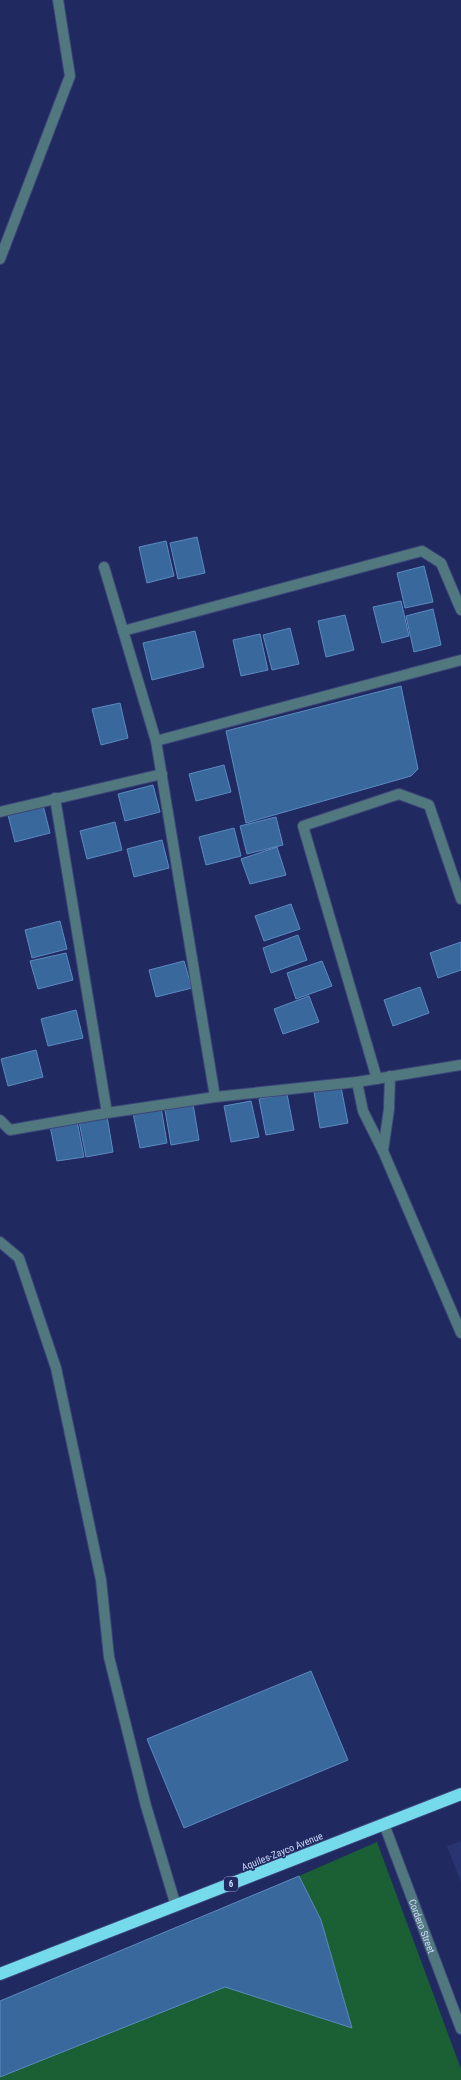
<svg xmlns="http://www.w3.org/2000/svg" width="461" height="2080" font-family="'Roboto Condensed',sans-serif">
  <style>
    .built { fill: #293572 }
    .green { fill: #1b6034 }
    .building { fill: #39689c; stroke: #5b8bc1 }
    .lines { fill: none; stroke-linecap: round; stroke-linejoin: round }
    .minor-casing { stroke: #3c4679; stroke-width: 12 }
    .highway-casing { stroke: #3c4679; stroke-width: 14 }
    .minor { stroke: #52787f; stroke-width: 10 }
    .highway { stroke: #76daed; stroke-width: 12 }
    .labels { text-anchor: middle; stroke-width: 3; stroke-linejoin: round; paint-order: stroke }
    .shield { fill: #202a61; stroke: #98a3cb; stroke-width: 1 }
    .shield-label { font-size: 9px; font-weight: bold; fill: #ccd7f9 }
    .street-label { font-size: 10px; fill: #ccd7f9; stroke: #202a61 }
  </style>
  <rect width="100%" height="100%" fill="#202a61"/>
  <polygon class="built" points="461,1841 461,1882 447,1846"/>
  <polygon class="green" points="377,1842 461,2069 461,2080 0,2080 0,2077 225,1987 352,2028 321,1920 299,1876"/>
  <g class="building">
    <polygon points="197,537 205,573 178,579 170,543"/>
    <polygon points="166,541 174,576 147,583 139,547"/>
    <polygon points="424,566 433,602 405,608 397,573"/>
    <polygon points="401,601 409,636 382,643 373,607"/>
    <polygon points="433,609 441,645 414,652 406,616"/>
    <polygon points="345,615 354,650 326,657 318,621"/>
    <polygon points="290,628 299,664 272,670 263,635"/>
    <polygon points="195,631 204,667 152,680 143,643"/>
    <polygon points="260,634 268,670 241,676 233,640"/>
    <polygon points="401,686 418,769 411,776 246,823 226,731"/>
    <polygon points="120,703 128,738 101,745 92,709"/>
    <polygon points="224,765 231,792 196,801 189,774"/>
    <polygon points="153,785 160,812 125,821 118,794"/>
    <polygon points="43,805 50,833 15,842 8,815"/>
    <polygon points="276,817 283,845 247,854 240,826"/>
    <polygon points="115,822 122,850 87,859 80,831"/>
    <polygon points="234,828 241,856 206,865 199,837"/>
    <polygon points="162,840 169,868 134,877 127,849"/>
    <polygon points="277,847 286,875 250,884 241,859"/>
    <polygon points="291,904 300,929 264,941 255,916"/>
    <polygon points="60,921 67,949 32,958 25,930"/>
    <polygon points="298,935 307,960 271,973 263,948"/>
    <polygon points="461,942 461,970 438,978 430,953"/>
    <polygon points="66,953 73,980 38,989 30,961"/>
    <polygon points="184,961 192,988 156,997 149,970"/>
    <polygon points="322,961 332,986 296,999 287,973"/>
    <polygon points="420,987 429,1013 393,1026 384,1000"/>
    <polygon points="309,996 319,1022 283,1034 274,1009"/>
    <polygon points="76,1010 83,1038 48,1046 41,1019"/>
    <polygon points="36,1050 43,1077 8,1086 1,1059"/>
    <polygon points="341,1087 348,1123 320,1128 314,1092"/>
    <polygon points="287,1094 294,1130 266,1135 259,1099"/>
    <polygon points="251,1101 259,1137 231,1142 224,1106"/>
    <polygon points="193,1104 199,1140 171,1145 165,1110"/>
    <polygon points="161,1107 167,1143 140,1148 133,1113"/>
    <polygon points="107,1116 113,1152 86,1157 79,1121"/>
    <polygon points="77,1121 84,1157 57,1161 50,1126"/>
    <polygon points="311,1671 348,1760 184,1828 147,1739"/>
    <polygon points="299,1876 321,1920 352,2028 225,1987 0,2077 0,2001"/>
  </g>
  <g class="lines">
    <g class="minor-casing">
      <g id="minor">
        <polyline points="0,259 70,76 58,0"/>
        <polyline points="104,567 156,741 215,1097"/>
        <polyline points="123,631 422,551 441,563 461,610"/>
        <polyline points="156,741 461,660"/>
        <polyline points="55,798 107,1113"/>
        <polyline points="0,812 162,774"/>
        <polyline points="390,1076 389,1109 383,1151 461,1333"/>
        <polyline points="377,1079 303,826 399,794 429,805 461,899"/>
        <polyline points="357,1082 363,1111 383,1151"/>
        <polyline points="0,1120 10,1130 107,1113 215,1097 357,1082 461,1065"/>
        <polyline points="0,1242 19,1258 56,1368 101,1580 109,1657 146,1806 176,1906"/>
        <path id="s1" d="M384,1824L461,2029"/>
      </g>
    </g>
    <g class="highway-casing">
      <polyline id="highway" points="0,1974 461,1794"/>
    </g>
    <use href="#minor" class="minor"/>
    <use href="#highway" class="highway"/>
  </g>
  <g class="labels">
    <rect class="shield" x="224" y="1877" width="14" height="14" rx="3"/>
    <g class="shield-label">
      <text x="231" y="1887">6</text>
    </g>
    <g class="street-label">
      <text transform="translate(282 1851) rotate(-22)" y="4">Aquiles-Zayco Avenue</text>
      <text dy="4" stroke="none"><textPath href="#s1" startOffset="109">Cordero Street</textPath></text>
    </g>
  </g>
</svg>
